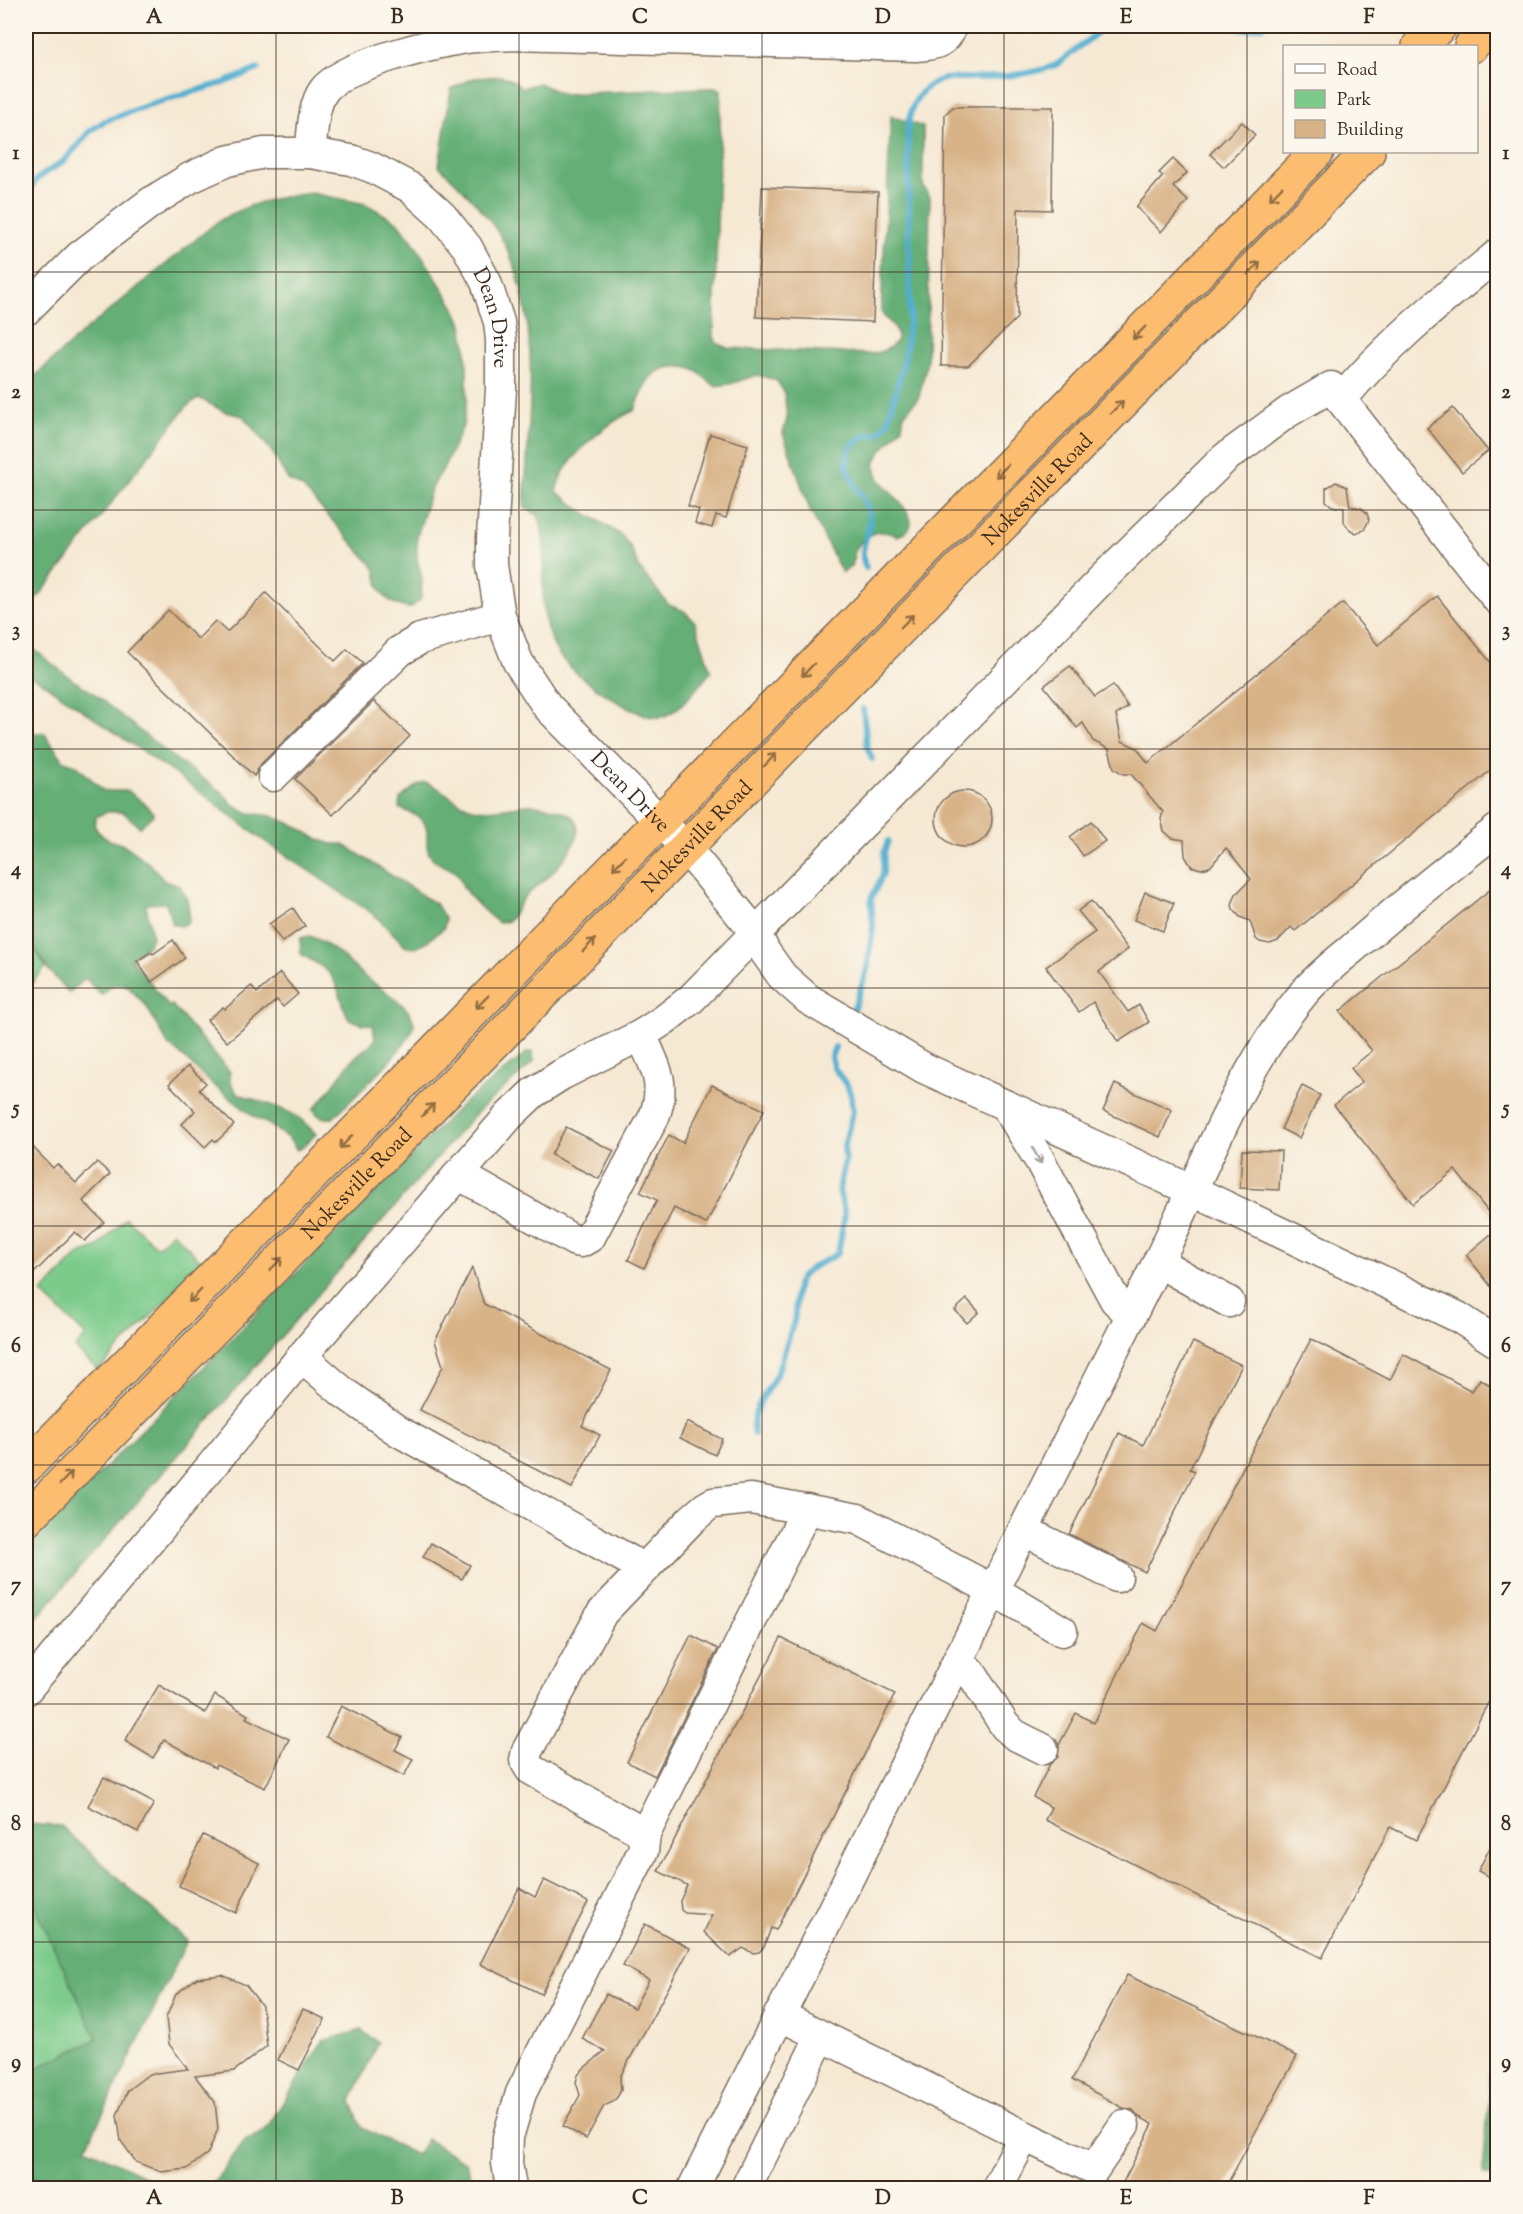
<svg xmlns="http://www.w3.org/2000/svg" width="1523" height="2214" font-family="'Sorts Mill Goudy',serif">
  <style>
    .green { fill: #7ccb8b; stroke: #5c7a54; stroke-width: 1.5 }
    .forest { fill: #65af77; stroke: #506c4a; stroke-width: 1.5 }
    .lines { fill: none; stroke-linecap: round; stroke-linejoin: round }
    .stream { stroke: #51aecf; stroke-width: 6 }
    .building { fill: #d8b388 }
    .minor-casing { stroke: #7c6d5e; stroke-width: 33 }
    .highway-casing { stroke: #7c6d5e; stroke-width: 36 }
    .minor { stroke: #fff; stroke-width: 30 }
    .highway { stroke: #fcbd6f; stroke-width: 33 }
    .oneway { stroke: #926c42 }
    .oneway2 { stroke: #a79f9a }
    .grid { fill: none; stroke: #3b2a1e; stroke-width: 1.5; stroke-opacity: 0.55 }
    .labels { text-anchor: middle; stroke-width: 6; stroke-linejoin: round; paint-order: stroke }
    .street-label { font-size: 21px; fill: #3b2a1e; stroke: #fbf7ec }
    .neatline { fill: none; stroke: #3b2a1e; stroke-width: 2 }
    .grid-label { font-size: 20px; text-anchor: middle; font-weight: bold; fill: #3b2a1e }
  </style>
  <rect width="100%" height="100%" fill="#fbf7ec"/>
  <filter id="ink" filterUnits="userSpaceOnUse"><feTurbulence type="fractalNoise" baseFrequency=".0167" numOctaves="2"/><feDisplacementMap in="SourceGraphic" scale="12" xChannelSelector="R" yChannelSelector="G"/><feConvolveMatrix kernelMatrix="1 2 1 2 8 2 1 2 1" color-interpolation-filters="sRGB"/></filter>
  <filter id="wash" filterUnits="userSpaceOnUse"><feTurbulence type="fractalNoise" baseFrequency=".008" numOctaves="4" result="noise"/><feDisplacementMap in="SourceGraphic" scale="24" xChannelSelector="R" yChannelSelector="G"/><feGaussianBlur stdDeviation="1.35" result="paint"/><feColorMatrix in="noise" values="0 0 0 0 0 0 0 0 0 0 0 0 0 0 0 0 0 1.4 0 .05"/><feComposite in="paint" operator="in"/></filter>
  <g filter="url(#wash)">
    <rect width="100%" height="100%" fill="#f6e9d4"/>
    <g class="green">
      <polygon points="26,935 46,967 26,989"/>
      <polygon points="126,1218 157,1247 173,1232 203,1263 98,1370 75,1348 86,1336 42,1293 79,1254 97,1248"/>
      <polygon points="26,1840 160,1942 60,2176 83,2188 26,2188"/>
    </g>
    <g class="forest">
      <path d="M502,76L514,81L522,88L539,83L562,94L706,88H718L721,90L714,336L716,342L727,348L871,354C884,352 905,344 894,327C890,321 884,318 881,312L891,116L923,127V186L930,197L927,362L919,397L904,415L902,427L881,451L874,465C876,470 877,475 879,479C889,494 933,525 897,536C873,524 854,541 852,566L842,573L810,510L783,433L787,419L785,399L783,390L776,380L757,375L730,384L715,386C709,381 703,376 696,371C689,367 682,366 673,367C648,369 643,389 635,410C606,423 563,458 556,491L584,512L621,535L629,545L640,569L668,604L684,611L695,622L711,672C697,687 681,712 661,717C639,721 582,680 567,664C555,652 548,635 545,619C538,585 550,547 538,515L524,507C528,428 542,330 510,255C495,220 466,192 439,166L451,89L474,78Z"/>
      <path d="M311,193L366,204L399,223L414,243L455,308L462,324L466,348L467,368V399L463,426L443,469L431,489L417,537V558L422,579L421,599L411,608C398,607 384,600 379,587C377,580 378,574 374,567L303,488L288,480L272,452L243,416L225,412L199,398L187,406L40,595L26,606V384L82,333L217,222C248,203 275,197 311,193Z"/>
      <polygon points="26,643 74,681 91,691 171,756 222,792 234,806 249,813 272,816 296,826 317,839 332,844 343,844 437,905 445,919 444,928 425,943 415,948 407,947 374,915 260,838 182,779 40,681 26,674"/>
      <path d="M35,733H44L64,761L76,765L104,791H128L143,802L154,814L140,827L123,812H106L96,817L94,825C106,845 113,838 129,848C142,857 156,868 164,881C168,882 175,883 178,885C188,892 190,912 189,922L181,926L172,924L166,903L146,904L152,937L149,944L131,958L169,1007L172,1005L230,1072V1082L237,1093C257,1102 280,1105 299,1118C305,1122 310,1129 316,1134L303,1147L297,1150L289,1139L268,1124L253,1116L212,1084L178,1052L169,1046L145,1004L126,985H113L101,995L85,978L69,993L46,967L26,935V751L34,742Z"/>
      <path d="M425,782C443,787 456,806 477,809C495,812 511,806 527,805C537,804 546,807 555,809C599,819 569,854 551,874C542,884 529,890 521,902C516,908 515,916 508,921C505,922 502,922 499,923C488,915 470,898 463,887C461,882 461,878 457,874C450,866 438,866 431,857C422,845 433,829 420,818C414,813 406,812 399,808L400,799L417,785Z"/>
      <path d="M310,936C337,948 344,959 365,977C378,987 412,1006 414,1024C416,1040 347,1104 333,1118C323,1119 319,1117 313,1109C328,1096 337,1078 350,1063C356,1054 367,1049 375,1040L373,1025L362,1024L349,1019C341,1004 339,982 326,970C319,964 309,959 301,954L300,938Z"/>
      <path d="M528,1052H533L534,1061C514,1082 490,1098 470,1120L26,1630V1548L460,1106Z"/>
      <polygon points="26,1824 61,1826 187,1941 86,2148 169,2188 35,2188 26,2171 26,2073 97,2039 26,1888"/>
      <polygon points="1497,1992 1498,2179 1497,2179 1483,2173"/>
      <polygon points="361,2030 378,2042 351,2101 362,2128 417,2155 427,2139 466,2163 474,2188 210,2188 245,2140 264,2132 323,2041"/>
    </g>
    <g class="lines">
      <g class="stream">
        <polyline points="344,26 345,26"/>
        <polyline points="1211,26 1248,29 1263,26"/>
        <polyline points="26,195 37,179 65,160 90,131 105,121 154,103 223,83 258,69"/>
        <path d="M866,568C856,548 873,533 869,513C864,490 833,468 854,444C860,437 869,434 879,433L888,422L904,361L910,314L908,126C911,103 920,87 943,79C979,77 1021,79 1056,65L1106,26"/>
        <polyline points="863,709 867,746 872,759"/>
        <polyline points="853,1011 867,970 873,927 871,899 883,874 884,852 888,841"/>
        <path d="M754,1434C748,1411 770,1390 778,1370C784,1354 789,1337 794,1321C797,1308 793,1291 800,1279C808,1266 826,1262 838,1253L845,1215L839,1190L845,1161L844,1146L853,1112L851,1096L848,1087L834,1068L831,1057L835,1047"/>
      </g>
    </g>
    <g id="blocks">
      <g class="building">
        <polygon points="953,107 1053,107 1052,210 1018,209 1017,318 968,366 941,366 945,114"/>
        <polygon points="1242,122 1255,135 1224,167 1210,154"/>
        <polygon points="1173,159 1187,173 1173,187 1188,201 1161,232 1136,207 1163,176 1159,173"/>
        <polygon points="762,187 878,192 873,322 756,317"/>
        <polygon points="1453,408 1488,451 1462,472 1427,428"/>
        <polygon points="710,434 748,445 726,518 716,515 712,528 695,523 699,510 688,506"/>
        <polygon points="1336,482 1347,487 1350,506 1361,508 1367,513 1369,520 1364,530 1356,533 1349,529 1344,522 1344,508 1332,506 1326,501 1326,488"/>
        <polygon points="266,593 335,661 347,649 363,663 261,764 254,776 127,652 168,610 198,639 215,621 227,632"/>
        <polygon points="1437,596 1497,670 1497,765 1295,931 1291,927 1278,941 1270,944 1260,942 1256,939 1250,921 1240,917 1233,909 1232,904 1236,894 1251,879 1226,848 1210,867 1201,869 1191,866 1185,856 1184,840 1172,838 1164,831 1161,819 1163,812 1131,774 1123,774 1114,768 1109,749 1093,741 1083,723 1077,728 1044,686 1070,666 1095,697 1113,685 1128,707 1116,715 1122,741 1137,748 1148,763 1343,603 1378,645"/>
        <polygon points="374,701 410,736 333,815 295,779"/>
        <circle cx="964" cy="819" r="28"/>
        <polygon points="1091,821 1105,841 1083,856 1070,837"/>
        <polygon points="1497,884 1497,1223 1455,1170 1413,1204 1334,1105 1362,1082 1351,1068 1372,1051 1340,1011"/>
        <polygon points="1145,892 1174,903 1163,931 1134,920"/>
        <polygon points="1091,901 1128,949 1099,972 1128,1012 1139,1005 1149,1022 1118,1042 1093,1002 1079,1012 1046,967 1095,932 1078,911"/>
        <polygon points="293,908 305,926 282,942 269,924"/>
        <polygon points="173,940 185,958 151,982 137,961 151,952 153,954"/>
        <polygon points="280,973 298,994 283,1007 277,1000 227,1042 207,1020 223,1007 225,1009 251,986 257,993"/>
        <polygon points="188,1066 206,1083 199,1090 234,1125 216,1142 213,1139 205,1147 182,1124 195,1111 169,1084"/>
        <polygon points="1115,1084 1172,1110 1160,1137 1103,1111"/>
        <polygon points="712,1085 764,1110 706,1224 674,1208 644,1268 628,1260 657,1200 640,1192 669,1135 683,1143"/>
        <polygon points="1302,1086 1320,1095 1299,1138 1281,1129"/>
        <polygon points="566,1127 614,1151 599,1179 551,1155"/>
        <polygon points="26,1140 53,1168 57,1164 76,1183 97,1162 110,1174 83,1201 104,1222 85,1241 75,1232 26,1281"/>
        <polygon points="1242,1150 1281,1151 1279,1190 1240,1188"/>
        <polygon points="1497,1229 1497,1294 1466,1255"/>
        <polygon points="472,1268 484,1304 611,1370 582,1426 600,1435 572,1488 420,1410 443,1366 435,1341"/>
        <polygon points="967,1299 979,1312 967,1323 955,1310"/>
        <polygon points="1311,1339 1390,1380 1403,1354 1472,1391 1480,1379 1497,1389 1497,1686 1416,1840 1390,1827 1322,1958 1045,1820 1051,1807 1033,1797 1050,1764 1058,1757 1059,1745 1076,1713 1094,1723 1143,1623 1157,1631"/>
        <polygon points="1193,1342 1242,1365 1190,1469 1195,1471 1145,1572 1069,1534 1119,1433 1143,1445"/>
        <polygon points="687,1422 722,1439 715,1455 680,1438"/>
        <polygon points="431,1543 470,1565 462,1579 423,1557"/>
        <polygon points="691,1635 718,1649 655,1776 627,1762"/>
        <polygon points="781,1638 895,1694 776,1930 771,1928 764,1947 759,1952 753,1953 743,1948 730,1957 704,1932 712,1915 685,1913 681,1910 680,1901 687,1885 658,1871"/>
        <polygon points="159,1685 205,1713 215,1695 248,1715 246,1718 289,1739 265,1788 216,1765 215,1768 164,1740 153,1758 125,1741"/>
        <polygon points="341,1706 402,1737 395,1750 413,1759 404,1776 326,1737"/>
        <polygon points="104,1777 154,1803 138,1832 88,1806"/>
        <polygon points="1497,1834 1497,1881 1478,1871"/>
        <polygon points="203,1835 259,1863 236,1913 179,1886"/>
        <polygon points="544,1880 588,1902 541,1994 480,1964 519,1888 535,1897"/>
        <polygon points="645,1924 690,1948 620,2077 621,2090 618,2096 613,2102 604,2106 586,2139 563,2126 580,2095 576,2082 578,2075 583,2069 605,2051 582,2039 606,1994 634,2008 649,1980 623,1966"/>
        <polygon points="222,1975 246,1985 262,2006 267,2046 234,2071 195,2076 215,2102 218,2129 208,2153 187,2169 161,2172 136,2162 121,2141 117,2115 128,2090 149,2074 188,2069 169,2044 166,2018 176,1994 197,1978"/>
        <polygon points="1127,1975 1297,2056 1225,2188 1120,2188 1153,2124 1139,2117 1133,2110 1123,2108 1072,2080"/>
        <polygon points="303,2009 325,2019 299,2070 278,2060"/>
      </g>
    </g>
  </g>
  <g filter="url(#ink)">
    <use href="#blocks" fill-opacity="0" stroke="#7c6d5e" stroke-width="1.5"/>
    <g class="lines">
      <g class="minor-casing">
        <g id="minor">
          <path d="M310,153C313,134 312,106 324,90C344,64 434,43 467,38C482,36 498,36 513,35L916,46C932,45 946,44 951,26"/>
          <path id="s1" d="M26,310L79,257L150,203L190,178L227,161L264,153H310L351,160L371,167L411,188L442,216L467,247L486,282L499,322L501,340V389L492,538V565L500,616L518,662L547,706L685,847L755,932L765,952L782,976L808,999L924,1068L1191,1190L1458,1317L1498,1343"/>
          <path d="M1341,400C1387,344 1442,300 1498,254"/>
          <polyline points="273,776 400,651 420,639 500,616"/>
          <polyline points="1006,1106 1039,1159 1115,1300 1131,1315"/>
          <path d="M458,1174L575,1241L581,1242L590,1237L654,1117C667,1083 655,1066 641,1035"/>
          <polyline points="1158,1262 1229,1302"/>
          <polyline points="302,1357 344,1393 398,1431 645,1569"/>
          <polyline points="1023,1530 1117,1577"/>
          <polyline points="958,1660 972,1674 1005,1726 1015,1735 1043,1749"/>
          <polyline points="26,1690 314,1342 509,1116 533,1093 561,1075 641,1035 664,1020 691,999 1106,575 1225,458 1288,412 1331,387 1498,600"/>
          <polyline points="645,1834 807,1509"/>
          <polyline points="779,2015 1024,2136 997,2188"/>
          <polyline points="1024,2136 1094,2169 1124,2125"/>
          <polyline points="511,2188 507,2163 508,2137 521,2093 643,1851 645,1834 530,1769 525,1760 527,1751 602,1613 692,1519 706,1507 713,1503 751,1499 858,1519 993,1590 1062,1631"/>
          <path d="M693,2188L1158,1262C1203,1172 1238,1073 1303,994C1317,977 1336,962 1353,948C1400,906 1449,868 1498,829"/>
          <polyline points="746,2188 821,2036"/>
        </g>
      </g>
      <g class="highway-casing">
        <g id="highway">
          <polyline points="1419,46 1440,26"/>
          <polyline points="1471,46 1491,26"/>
          <polyline points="26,1467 1317,152"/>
          <path id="s2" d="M26,1520L1368,152"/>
        </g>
      </g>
      <use href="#minor" class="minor"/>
      <use href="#highway" class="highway"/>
    </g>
    <defs><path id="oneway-shaft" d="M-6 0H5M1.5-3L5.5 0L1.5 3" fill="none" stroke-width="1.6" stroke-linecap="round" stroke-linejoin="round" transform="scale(1.5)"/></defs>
    <g class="oneway">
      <use href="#oneway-shaft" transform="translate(1276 193) rotate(134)"/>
      <use href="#oneway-shaft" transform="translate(1254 268) rotate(-46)"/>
      <use href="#oneway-shaft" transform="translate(1139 333) rotate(135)"/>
      <use href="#oneway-shaft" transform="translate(1117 407) rotate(-46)"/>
      <use href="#oneway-shaft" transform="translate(1002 471) rotate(134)"/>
      <use href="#oneway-shaft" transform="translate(907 621) rotate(-46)"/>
      <use href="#oneway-shaft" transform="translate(808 670) rotate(134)"/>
      <use href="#oneway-shaft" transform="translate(770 760) rotate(-46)"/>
      <use href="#oneway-shaft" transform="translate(619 863) rotate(135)"/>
      <use href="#oneway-shaft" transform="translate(589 945) rotate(-46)"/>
      <use href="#oneway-shaft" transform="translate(482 1002) rotate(135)"/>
      <use href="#oneway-shaft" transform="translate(428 1110) rotate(-46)"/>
      <use href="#oneway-shaft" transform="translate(346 1142) rotate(134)"/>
      <use href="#oneway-shaft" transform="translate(276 1264) rotate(-46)"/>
      <use href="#oneway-shaft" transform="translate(195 1296) rotate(135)"/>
      <use href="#oneway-shaft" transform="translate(66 1478) rotate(-46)"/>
    </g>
    <use class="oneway2" href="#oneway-shaft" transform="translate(1037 1156) rotate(60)"/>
  </g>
  <path class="grid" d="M276,26V2188M519,26V2188M762,26V2188M1004,26V2188M1247,26V2188M26,272H1498M26,510H1498M26,749H1498M26,988H1498M26,1226H1498M26,1465H1498M26,1704H1498M26,1942H1498"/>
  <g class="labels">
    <g class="street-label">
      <text dy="7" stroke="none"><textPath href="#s1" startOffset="602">Dean Drive</textPath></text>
      <text dy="7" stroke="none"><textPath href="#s2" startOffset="1444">Nokesville Road</textPath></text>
      <text dy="7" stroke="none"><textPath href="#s1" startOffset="1124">Dean Drive</textPath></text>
      <text dy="7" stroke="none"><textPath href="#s2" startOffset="958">Nokesville Road</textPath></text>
      <text dy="7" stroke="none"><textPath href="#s2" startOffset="472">Nokesville Road</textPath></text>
    </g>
  </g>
  <rect width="1523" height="2214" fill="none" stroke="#fbf7ec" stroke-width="66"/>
  <rect x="1283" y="45" width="195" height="108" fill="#fbf7ec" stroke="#aea59a" stroke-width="1.5"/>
  <rect x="1295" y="64" width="30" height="9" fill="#ffffff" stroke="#aea59a" stroke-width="1.5"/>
  <text x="1337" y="75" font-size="18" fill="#3b2a1e">Road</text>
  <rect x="1295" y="90" width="30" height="18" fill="#7ccb8b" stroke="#aea59a" stroke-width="1.5"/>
  <text x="1337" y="105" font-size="18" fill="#3b2a1e">Park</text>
  <rect x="1295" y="120" width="30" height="18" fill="#d8b388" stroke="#aea59a" stroke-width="1.5"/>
  <text x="1337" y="135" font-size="18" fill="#3b2a1e">Building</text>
  <rect x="33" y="33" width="1457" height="2148" class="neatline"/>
  <g class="grid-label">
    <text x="154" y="23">A</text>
    <text x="397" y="23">B</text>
    <text x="640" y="23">C</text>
    <text x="883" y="23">D</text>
    <text x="1126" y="23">E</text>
    <text x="1369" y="23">F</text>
    <text x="16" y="159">1</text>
    <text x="1506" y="159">1</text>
    <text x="16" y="398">2</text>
    <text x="1506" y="398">2</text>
    <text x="16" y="636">3</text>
    <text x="1506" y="636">3</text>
    <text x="16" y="875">4</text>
    <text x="1506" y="875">4</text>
    <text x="16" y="1114">5</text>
    <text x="1506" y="1114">5</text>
    <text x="16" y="1352">6</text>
    <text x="1506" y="1352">6</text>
    <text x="16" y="1591">7</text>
    <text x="1506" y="1591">7</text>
    <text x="16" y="1830">8</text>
    <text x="1506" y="1830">8</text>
    <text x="16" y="2068">9</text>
    <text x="1506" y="2068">9</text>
    <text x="154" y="2204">A</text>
    <text x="397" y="2204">B</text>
    <text x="640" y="2204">C</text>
    <text x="883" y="2204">D</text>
    <text x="1126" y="2204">E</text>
    <text x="1369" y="2204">F</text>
  </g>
</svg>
